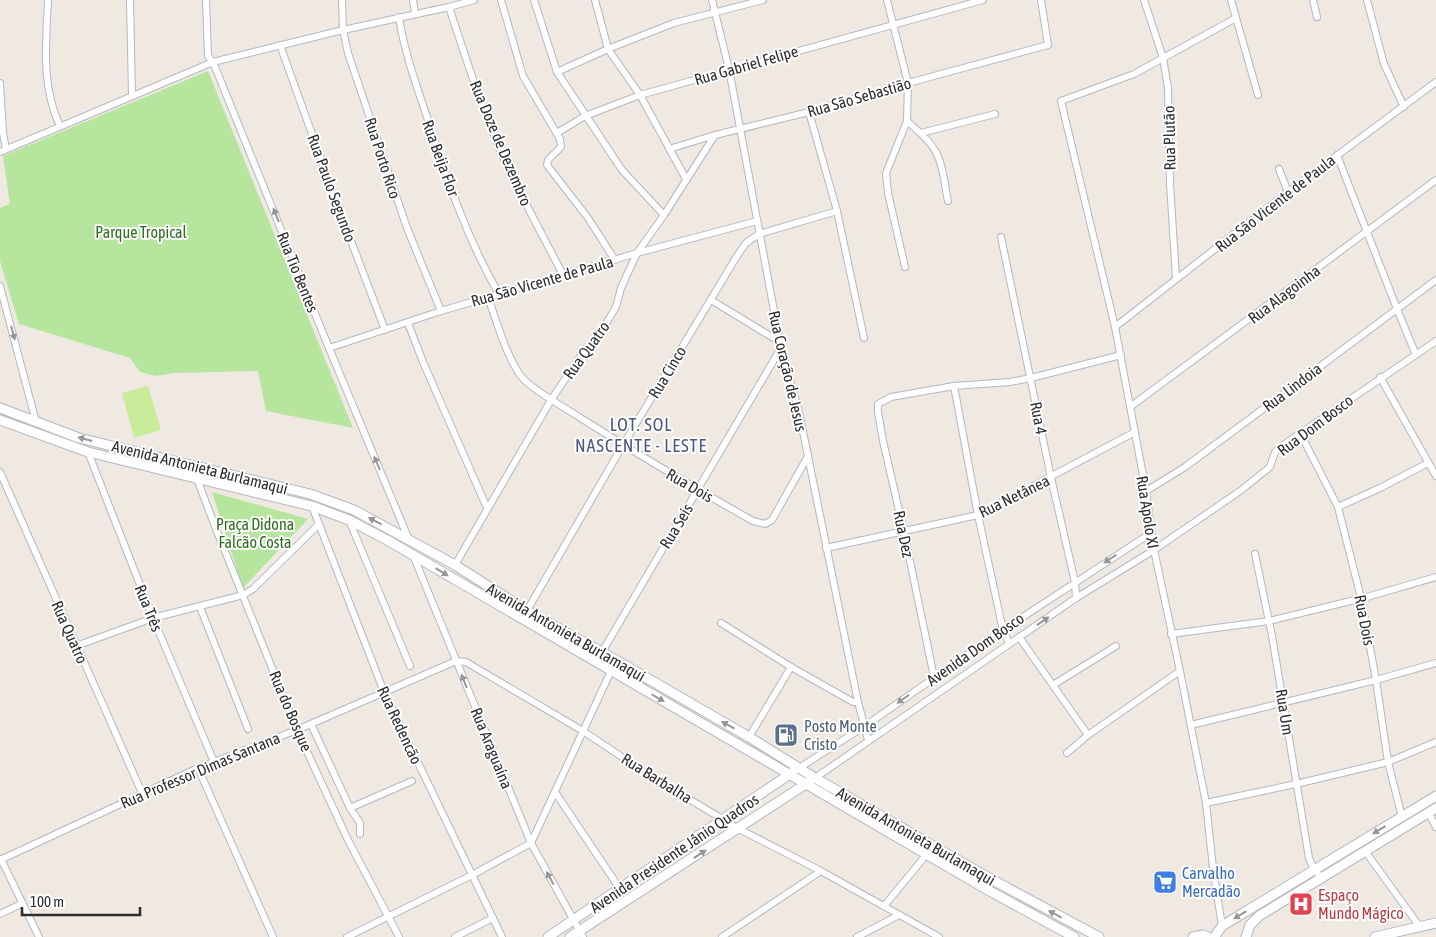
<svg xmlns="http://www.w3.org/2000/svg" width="1436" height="937" font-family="'Asap Condensed',sans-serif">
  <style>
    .green { fill: #b6e59e }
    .pitch { fill: #c9ec9a }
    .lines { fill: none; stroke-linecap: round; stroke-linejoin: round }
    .street-casing { stroke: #b4b7c1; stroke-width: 8 }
    .secondary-casing { stroke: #b4b7c1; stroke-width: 11 }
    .street { stroke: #fff; stroke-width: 6 }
    .secondary { stroke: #fff; stroke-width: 9 }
    .oneway { fill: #969696 }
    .labels { text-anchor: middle; stroke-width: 4; stroke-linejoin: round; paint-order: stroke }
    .street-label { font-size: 16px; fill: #2e2e2e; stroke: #fff }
    .park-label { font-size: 16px; fill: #2c6e1b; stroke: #fff }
    .service-label { font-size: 16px; fill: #4e5e75; stroke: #fff; text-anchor: start }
    .shop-label { font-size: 16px; fill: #366cbe; stroke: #fff; text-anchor: start }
    .health-label { font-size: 16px; fill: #be3a42; stroke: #fff; text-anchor: start }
    .neighbourhood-label { font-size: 18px; letter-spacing: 1px; fill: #4d5680; stroke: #fff }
  </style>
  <rect width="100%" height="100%" fill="#efe9e1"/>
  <g class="green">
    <polygon points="208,71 353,428 266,411 258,371 174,373 156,376 140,372 130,358 19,324 0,261 0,208 10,204 3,156"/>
    <polygon points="212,492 308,519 243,588"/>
  </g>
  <polygon class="pitch" points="148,386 161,430 134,438 122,393"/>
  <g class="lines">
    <g class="street-casing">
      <g id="street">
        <path d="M48,0C46,43 41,86 60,126"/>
        <polyline points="130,0 132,96"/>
        <polyline points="206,0 208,56 213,62 329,348 409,540"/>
        <polyline points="342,0 343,30 348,53 407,228 441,311"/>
        <polyline points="413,0 415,13"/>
        <polyline points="501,0 523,76 560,139 561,147 548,160 547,165 588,218 615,260"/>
        <polyline points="534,0 557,72 622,170 664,215"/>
        <polyline points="595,0 608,49 640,95 686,179"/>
        <polyline points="712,0 729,69 781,348 799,412 858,702 868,740"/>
        <polyline points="887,0 908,83 907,121 886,173 888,193 905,267"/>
        <polyline points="1144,0 1163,58 1168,88 1170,183 1176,279"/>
        <polyline points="1231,0 1258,95"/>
        <polyline points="1313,0 1317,17"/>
        <polyline points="1367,0 1384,64 1404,107"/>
        <path d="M449,7C466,58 482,110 504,159C522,198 543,236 563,275"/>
        <path d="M399,17C404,51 416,84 427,117C446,177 467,239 499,294"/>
        <polyline points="280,45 340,212 385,330"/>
        <polyline points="557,72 608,49 674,23 763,0"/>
        <polyline points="0,83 3,133 6,149"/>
        <polyline points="809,112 837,211 864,338"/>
        <path d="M907,121C919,132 934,144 939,159C944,172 945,188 948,201"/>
        <polyline points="557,133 585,116 640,95 983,0"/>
        <polyline points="921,133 995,114"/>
        <polyline points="669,149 715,135 809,112 908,83 1048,45 1041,0"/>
        <polyline points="0,152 213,62 343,30 449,7 474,0"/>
        <polyline points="1337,155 1397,309 1416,355"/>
        <polyline points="1279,169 1288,192"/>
        <polyline points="1001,237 1051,478 1075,582 1076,598"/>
        <polyline points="0,286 36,422"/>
        <path d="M488,297C497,323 505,352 520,375C530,389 564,407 579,417C636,453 694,488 753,521L765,524L772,520L808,456"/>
        <polyline points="711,300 780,342"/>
        <polyline points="408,323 423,362 487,508"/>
        <polyline points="1115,327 1288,192 1436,82"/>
        <polyline points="329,348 441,311 637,253 757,221"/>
        <polyline points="1380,377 1436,476"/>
        <polyline points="954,386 978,515 1003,630 1009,643"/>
        <polyline points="1130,407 1436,180"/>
        <polyline points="1300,433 1338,507 1361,598 1376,680 1388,762 1402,817"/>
        <polyline points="88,452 153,618 214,762"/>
        <polyline points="0,472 142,793"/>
        <polyline points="197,479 216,529 297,730 348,840 399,937"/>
        <polyline points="1146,491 1185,467 1436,280"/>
        <polyline points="312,506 384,692 502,937"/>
        <polyline points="1338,507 1380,488 1428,463"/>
        <polyline points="349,520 410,666"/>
        <polyline points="826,548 978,515 1135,432"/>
        <polyline points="1255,554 1272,636 1309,858 1312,865 1321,878"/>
        <polyline points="413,555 531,843 583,937"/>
        <polyline points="455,565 551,400 580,357 607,322 616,307 621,288 637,253 664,215 715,135"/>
        <polyline points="200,607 248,729"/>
        <polyline points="525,614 623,445 737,256 746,243 759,234 837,211"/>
        <polyline points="721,623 791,667 853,702 858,702"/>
        <polyline points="1171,634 1269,621 1367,597 1436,577"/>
        <polyline points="1019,637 1088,735"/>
        <polyline points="76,646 153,618 243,595 253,589 318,525"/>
        <polyline points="602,652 781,348"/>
        <polyline points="934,677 904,532 883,441 878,412 878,404 891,397 954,386 1010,382 1031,378 1121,355"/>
        <polyline points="1053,685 1116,646"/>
        <polyline points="311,724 350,808 360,823 360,834"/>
        <polyline points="1191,725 1376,680 1436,663"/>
        <polyline points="749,737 791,667"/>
        <polyline points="1067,753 1088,735 1180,671"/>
        <polyline points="198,768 273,937"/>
        <polyline points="799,768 865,726 1003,630 1151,533"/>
        <polyline points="815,778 1076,598 1154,550 1240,491 1270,467 1275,452 1283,445 1436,341"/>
        <polyline points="555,792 620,889"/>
        <polyline points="1206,803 1296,784 1388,762 1436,742"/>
        <polyline points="350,808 412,781"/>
        <polyline points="1428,812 1436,827"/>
        <polyline points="1365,851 1420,927"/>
        <polyline points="1,859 39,937"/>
        <polyline points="0,860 198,768 297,730 456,661 466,662 583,731 652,777 739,829 821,871 939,937"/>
        <polyline points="884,906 927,854"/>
        <polyline points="0,914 21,904"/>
        <polyline points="1222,926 1213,868 1206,803 1180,671 1154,550 1146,491 1115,327 1061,101 1134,74 1236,18"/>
        <polyline points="347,937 472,875 531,843 611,671"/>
        <polyline points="455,937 493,918"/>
        <polyline points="722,937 821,871"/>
        <polyline points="857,937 899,915"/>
      </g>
    </g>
    <g class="secondary-casing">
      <g id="secondary">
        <polyline points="0,408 79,438 310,494 354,510 455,565 527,611 602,652 749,737 815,778 989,878 1099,937"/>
        <polyline points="0,420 88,452 312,506 349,520 389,541 988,890 1074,937"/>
        <polyline points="1215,936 1222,926 1436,796"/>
        <polyline points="548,937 793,772"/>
        <polyline points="570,937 809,782"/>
        <polyline points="1193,937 1203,935 1208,937"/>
        <polyline points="1246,937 1250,925 1259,916 1436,808"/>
        <polyline points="1375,937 1436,923"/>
      </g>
    </g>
    <use href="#street" class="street"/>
    <use href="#secondary" class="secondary"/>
  </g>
  <defs><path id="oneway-solid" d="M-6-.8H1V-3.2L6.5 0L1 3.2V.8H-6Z" transform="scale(1.25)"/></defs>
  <g class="oneway">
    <use href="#oneway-solid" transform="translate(276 215) rotate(-112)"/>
    <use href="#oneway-solid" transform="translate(13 333) rotate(75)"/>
    <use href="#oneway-solid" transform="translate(85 439) rotate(-165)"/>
    <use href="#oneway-solid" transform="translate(377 463) rotate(-113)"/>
    <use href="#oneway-solid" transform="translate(375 521) rotate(-153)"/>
    <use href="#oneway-solid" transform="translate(1110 559) rotate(147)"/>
    <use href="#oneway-solid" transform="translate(442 572) rotate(31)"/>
    <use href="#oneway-solid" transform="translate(1043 621) rotate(-34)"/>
    <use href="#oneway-solid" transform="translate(464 681) rotate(-112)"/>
    <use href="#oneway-solid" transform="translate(658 698) rotate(30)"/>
    <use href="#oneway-solid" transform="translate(903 699) rotate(145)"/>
    <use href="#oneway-solid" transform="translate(728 725) rotate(-151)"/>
    <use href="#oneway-solid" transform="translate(1379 830) rotate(149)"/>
    <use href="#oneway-solid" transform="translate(700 854) rotate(-33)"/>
    <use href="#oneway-solid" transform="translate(550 878) rotate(-119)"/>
    <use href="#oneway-solid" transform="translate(1055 914) rotate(-152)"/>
    <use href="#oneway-solid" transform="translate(1240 915) rotate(149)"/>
  </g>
  <defs>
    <g id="fuel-square" transform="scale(1.25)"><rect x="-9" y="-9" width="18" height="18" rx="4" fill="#5c6f8a" stroke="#fff"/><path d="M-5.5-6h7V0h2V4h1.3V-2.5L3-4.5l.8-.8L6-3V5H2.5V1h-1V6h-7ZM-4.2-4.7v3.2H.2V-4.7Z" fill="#fff"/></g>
    <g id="supermarket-square" transform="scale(1.25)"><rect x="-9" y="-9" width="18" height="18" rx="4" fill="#3f7fe0" stroke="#fff"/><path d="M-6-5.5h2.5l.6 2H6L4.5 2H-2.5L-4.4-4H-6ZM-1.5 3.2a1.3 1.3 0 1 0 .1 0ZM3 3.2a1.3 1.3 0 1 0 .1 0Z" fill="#fff"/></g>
    <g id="hospital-square" transform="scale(1.25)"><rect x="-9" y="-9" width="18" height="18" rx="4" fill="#e0444e" stroke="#fff"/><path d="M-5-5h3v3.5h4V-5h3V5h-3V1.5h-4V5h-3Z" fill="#fff"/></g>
  </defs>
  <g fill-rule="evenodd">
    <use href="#fuel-square" x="786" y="735"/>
    <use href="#supermarket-square" x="1165" y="882"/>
    <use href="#hospital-square" x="1301" y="904"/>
  </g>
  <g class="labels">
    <g class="street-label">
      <text transform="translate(746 65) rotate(-16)" y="6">Rua Gabriel Felipe</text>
      <text transform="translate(859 97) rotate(-16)" y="6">Rua São Sebastião</text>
      <text transform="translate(1169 138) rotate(-91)" y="6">Rua Plutão</text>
      <text transform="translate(501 143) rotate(67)" y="6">Rua Doze de Dezembro</text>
      <text transform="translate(383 158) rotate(72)" y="6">Rua Porto Rico</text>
      <text transform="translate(441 158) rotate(70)" y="6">Rua Beija Flor</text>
      <text transform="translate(332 188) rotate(70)" y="6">Rua Paulo Segundo</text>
      <text transform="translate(1275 203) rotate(-38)" y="6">Rua São Vicente de Paula</text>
      <text transform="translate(298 272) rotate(68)" y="6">Rua Tio Bentes</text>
      <text transform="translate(542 281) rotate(-16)" y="6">Rua São Vicente de Paula</text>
      <text transform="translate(1284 294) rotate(-37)" y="6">Rua Alagoinha</text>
      <text transform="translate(586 350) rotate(-54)" y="6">Rua Quatro</text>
      <text transform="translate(788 371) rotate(77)" y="6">Rua Coração de Jesus</text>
      <text transform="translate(667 372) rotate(-59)" y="6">Rua Cinco</text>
      <text transform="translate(1292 387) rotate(-37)" y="6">Rua Lindoia</text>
      <text transform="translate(1039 418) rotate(79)" y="6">Rua 4</text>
      <text transform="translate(1315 425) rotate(-37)" y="6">Rua Dom Bosco</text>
      <text transform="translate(200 467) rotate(14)" y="6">Avenida Antonieta Burlamaqui</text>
      <text transform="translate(690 485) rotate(30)" y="6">Rua Dois</text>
      <text transform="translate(1014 496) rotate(-26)" y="6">Rua Netânea</text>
      <text transform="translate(1148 512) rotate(81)" y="6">Rua Apolo XI</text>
      <text transform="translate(676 526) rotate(-59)" y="6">Rua Seis</text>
      <text transform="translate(904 534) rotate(78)" y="6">Rua Dez</text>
      <text transform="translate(149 608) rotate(68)" y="6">Rua Três</text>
      <text transform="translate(1365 620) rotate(79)" y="6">Rua Dois</text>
      <text transform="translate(70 632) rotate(66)" y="6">Rua Quatro</text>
      <text transform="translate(566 632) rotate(30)" y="6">Avenida Antonieta Burlamaqui</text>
      <text transform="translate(975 649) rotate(-35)" y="6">Avenida Dom Bosco</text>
      <text transform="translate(291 711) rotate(67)" y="6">Rua do Bosque</text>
      <text transform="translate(1285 712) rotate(81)" y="6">Rua Um</text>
      <text transform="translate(400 725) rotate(65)" y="6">Rua Redencão</text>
      <text transform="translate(492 748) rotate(68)" y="6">Rua Araguaína</text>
      <text transform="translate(200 770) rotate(-23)" y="6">Rua Professor Dimas Santana</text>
      <text transform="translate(657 778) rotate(32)" y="6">Rua Barbalha</text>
      <text transform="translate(916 836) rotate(30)" y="6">Avenida Antonieta Burlamaqui</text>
      <text transform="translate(674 853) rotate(-34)" y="6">Avenida Presidente Jânio Quadros</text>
    </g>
    <g class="park-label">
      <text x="141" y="238">Parque Tropical</text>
      <text x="255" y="530">Praça Didona<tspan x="255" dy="18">Falcão Costa</tspan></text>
    </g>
    <g class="service-label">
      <text x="804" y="732">Posto Monte<tspan x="804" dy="18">Cristo</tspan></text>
    </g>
    <g class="shop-label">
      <text x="1182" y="879">Carvalho<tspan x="1182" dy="18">Mercadão</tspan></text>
    </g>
    <g class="health-label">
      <text x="1318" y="901">Espaço<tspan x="1318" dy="18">Mundo Mágico</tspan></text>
    </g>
    <g class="neighbourhood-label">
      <text x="641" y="431">LOT. SOL<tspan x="641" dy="21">NASCENTE - LESTE</tspan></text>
    </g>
  </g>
  <path d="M22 907v8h118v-8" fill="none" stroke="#2e2e2e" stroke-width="2.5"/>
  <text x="30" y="907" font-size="15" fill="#2e2e2e" stroke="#ffffff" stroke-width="4" paint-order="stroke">100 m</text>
</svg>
